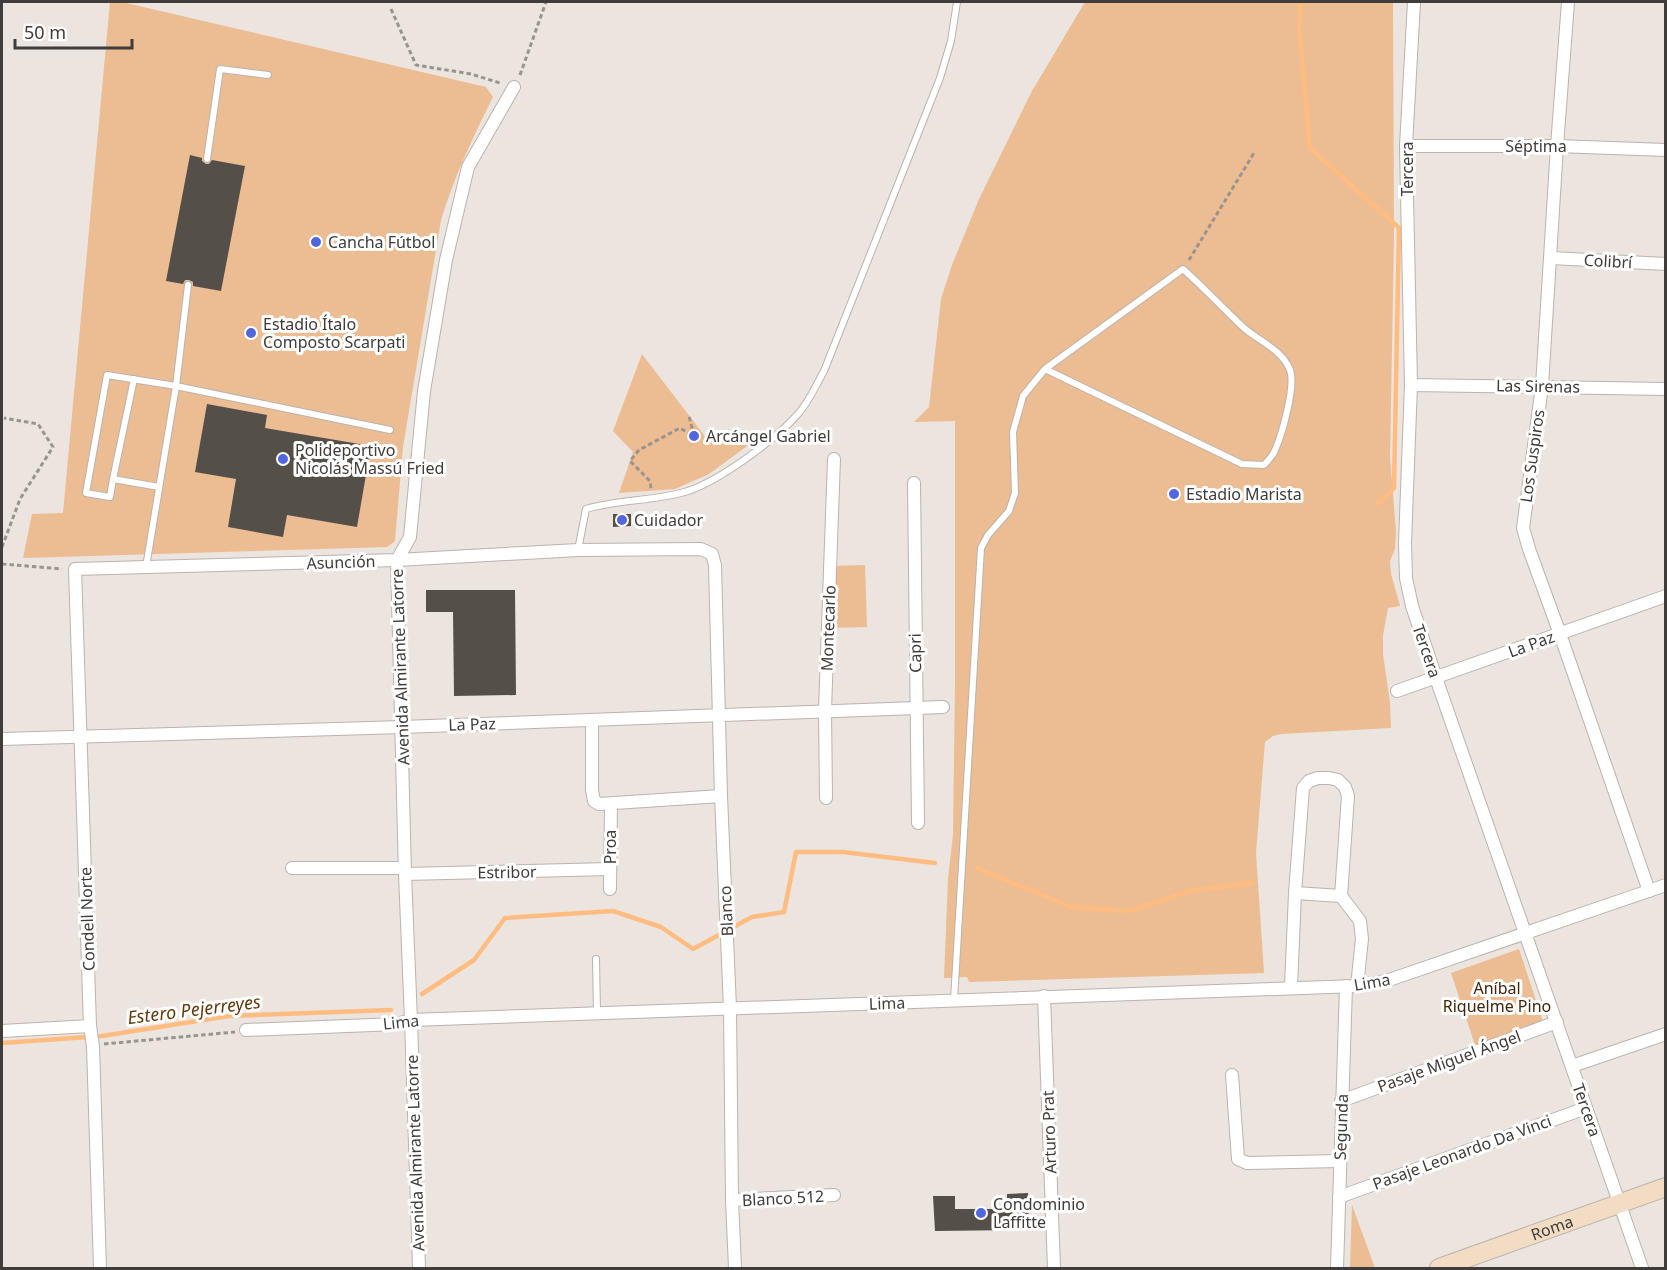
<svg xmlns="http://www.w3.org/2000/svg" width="1667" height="1270" font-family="'Noto Sans',sans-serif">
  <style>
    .green { fill: #ecbc93 }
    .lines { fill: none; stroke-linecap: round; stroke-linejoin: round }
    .stream { stroke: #febc81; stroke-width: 4.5 }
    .building { fill: #554f49 }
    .lane-casing { stroke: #bbb3ad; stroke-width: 8 }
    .street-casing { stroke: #bbb3ad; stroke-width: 14 }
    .secondary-casing { stroke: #bbb3ad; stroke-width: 20 }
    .path { stroke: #9a948f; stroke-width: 3; stroke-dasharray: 4.5 3; stroke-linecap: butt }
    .lane { stroke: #fff; stroke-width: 6 }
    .street { stroke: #fff; stroke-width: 12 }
    .secondary { stroke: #f3dcc4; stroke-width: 18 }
    .poi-dot { fill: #5367dd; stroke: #fff; stroke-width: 2 }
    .labels { text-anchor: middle; stroke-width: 6; stroke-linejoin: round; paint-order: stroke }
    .street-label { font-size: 16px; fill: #3f3c39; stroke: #fff }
    .poi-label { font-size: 16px; fill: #3f3c39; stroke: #fff; text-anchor: start }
    .park-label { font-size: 16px; fill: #3f250b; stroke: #fff }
    .water-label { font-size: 18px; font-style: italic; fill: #63390a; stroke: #fff }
  </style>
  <rect width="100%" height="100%" fill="#ece4de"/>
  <g class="green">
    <path d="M110,2H122L486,87L493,97C473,137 454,177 441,220L403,447L395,541L387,547L23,558L32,514L63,513Z"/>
    <polygon points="1085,2 1393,2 1394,236 1390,457 1396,531 1395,549 1390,561 1391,574 1400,606 1388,608 1383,635 1383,654 1390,703 1391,728 1281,734 1273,736 1265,742 1256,853 1264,973 969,982 967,977 944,978 948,879 953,835 955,684 955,421 914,422 929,407 941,299 952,265 979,199 1032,91"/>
    <polygon points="642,354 707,439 747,433 750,444 709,474 675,489 619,493 633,452 613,431"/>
    <polygon points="865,565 867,627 828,628 826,566"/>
    <polygon points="1519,949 1543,1022 1475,1045 1451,973"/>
    <polygon points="1352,1205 1375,1268 1350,1268"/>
  </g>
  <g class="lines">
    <g class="stream">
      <polyline points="1301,2 1299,27 1310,148 1399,228 1394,488 1377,504"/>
      <polyline points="977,868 1071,907 1130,911 1190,891 1252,883"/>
      <polyline points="422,994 474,960 505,918 613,911 661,927 693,949 752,917 784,912 796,852 843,852 935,863"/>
      <polyline points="2,1043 102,1036 229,1016 391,1010"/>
    </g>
  </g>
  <g class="building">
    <polygon points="190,155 202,158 202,161 206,164 209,164 212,160 245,166 221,291 193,286 193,282 189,280 185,280 183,284 166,281"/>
    <polygon points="207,404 267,415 265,428 371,446 357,527 287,515 283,537 228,527 236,479 195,472"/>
    <polygon points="613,514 631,514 631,526 613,527"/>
    <polygon points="426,590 515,590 516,695 454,696 453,612 426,612"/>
    <polygon points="1028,1193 1029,1230 935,1231 933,1196 955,1196 955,1209 1007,1209 1007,1194"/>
  </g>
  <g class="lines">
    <g class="lane-casing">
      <g id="lane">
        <polyline points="207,159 220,69 268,75"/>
        <polyline points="134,379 113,479 159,487"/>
        <polyline points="113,479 110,497 86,493 107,375 176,386 390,430"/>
        <path d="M578,550L586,509C617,500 650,501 681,493C715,485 775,440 798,414C809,402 816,385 824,371L940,78L951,41L957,2"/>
        <polyline points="146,567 176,386 188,285"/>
        <polyline points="596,959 597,1013"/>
        <path d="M954,1000L981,548L988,535L1009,511L1015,493L1013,432L1023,396L1045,369L1242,464L1264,465C1268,460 1273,456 1275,450C1282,435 1296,385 1290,370C1282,349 1258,341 1243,327C1223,308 1204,288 1183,269L1045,369"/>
      </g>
    </g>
    <g class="street-casing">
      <g id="street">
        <polyline points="1414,2 1406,146 1411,385 1405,543 1406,578 1412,606 1436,678 1642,1268"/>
        <polyline points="1568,2 1557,146 1542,386 1523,528 1529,549 1560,634 1649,891"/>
        <polyline points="1406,146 1557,146 1666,150"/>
        <polyline points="1551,258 1666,264"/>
        <polyline points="1411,385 1666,389"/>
        <polyline points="914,483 918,823"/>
        <polyline points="1397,691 1666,596"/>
        <polyline points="592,720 592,790 594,801 599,804 721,796"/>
        <polyline points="2,739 402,727 943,707"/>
        <polyline points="826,798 825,710 834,459"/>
        <polyline points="292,868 405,868"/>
        <polyline points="405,874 610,869"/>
        <polyline points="610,889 611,804"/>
        <polyline points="1295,893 1341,896"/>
        <polyline points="1291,987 1295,893 1303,788 1309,781 1318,778 1329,778 1338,780 1345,787 1348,796 1341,896 1360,921 1362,939 1357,986"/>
        <polyline points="1044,996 1054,1268"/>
        <polyline points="246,1030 397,1024 411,1020 1357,986 1386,981 1666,885"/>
        <polyline points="2,1031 90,1026"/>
        <polyline points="1572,1066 1666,1034"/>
        <polyline points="1232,1075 1238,1159 1247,1163 1340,1161"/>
        <polyline points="1341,1101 1557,1022"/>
        <polyline points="1339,1197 1586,1108"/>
        <polyline points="732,1200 834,1195"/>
        <polyline points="100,1268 93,1046 90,1026 75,569 397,560 578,550 701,549 712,554 715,565 721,796 730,1008 732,1200 735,1268"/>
        <polyline points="419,1268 411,1020 405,874 397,560 410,537 424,391 446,260 468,167 514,87"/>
        <polyline points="1337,1268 1346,986"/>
      </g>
    </g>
    <g class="secondary-casing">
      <g id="secondary">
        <path id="s1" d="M1439,1268L1666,1187"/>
      </g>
    </g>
    <g class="path">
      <polyline points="391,9 416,65 471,74 500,83"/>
      <polyline points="520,75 546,2"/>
      <polyline points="1189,260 1254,153"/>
      <polyline points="651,488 650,481 630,461 639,450 680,428 694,436 689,416"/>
      <polyline points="2,547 20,499 53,447 38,424 4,418"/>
      <polyline points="2,564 62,569"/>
      <polyline points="104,1044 235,1032"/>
    </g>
    <use href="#lane" class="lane"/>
    <use href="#street" class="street"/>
    <use href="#secondary" class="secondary"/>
  </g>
  <g class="poi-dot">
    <circle cx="316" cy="242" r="6"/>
    <circle cx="251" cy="333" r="6"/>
    <circle cx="694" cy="436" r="6"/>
    <circle cx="283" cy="459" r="6"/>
    <circle cx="1174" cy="494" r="6"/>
    <circle cx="622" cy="520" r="6"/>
    <circle cx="981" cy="1213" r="6"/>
  </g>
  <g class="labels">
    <g class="street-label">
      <text x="1536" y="152">Séptima</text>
      <text transform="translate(1407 169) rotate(-90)" y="6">Tercera</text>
      <text transform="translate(1608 261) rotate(3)" y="6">Colibrí</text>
      <text transform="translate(1538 386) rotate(1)" y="6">Las Sirenas</text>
      <text transform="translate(1532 456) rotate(-82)" y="6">Los Suspiros</text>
      <text transform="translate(341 562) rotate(-2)" y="6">Asunción</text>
      <text transform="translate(828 628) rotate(-88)" y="6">Montecarlo</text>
      <text transform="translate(1531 644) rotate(-20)" y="6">La Paz</text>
      <text transform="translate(1427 651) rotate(71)" y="6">Tercera</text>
      <text transform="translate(915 653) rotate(-91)" y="6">Capri</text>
      <text transform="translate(400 667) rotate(-92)" y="6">Avenida Almirante Latorre</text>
      <text transform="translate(472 724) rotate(-2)" y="6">La Paz</text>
      <text transform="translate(610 847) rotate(-90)" y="6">Proa</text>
      <text transform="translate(507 872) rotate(-1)" y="6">Estribor</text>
      <text transform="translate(726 911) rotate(-93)" y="6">Blanco</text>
      <text transform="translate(87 919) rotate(-92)" y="6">Condell Norte</text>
      <text transform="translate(1372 982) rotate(-10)" y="6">Lima</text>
      <text transform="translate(887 1003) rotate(-2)" y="6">Lima</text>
      <text transform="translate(401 1022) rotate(-6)" y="6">Lima</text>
      <text transform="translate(1449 1061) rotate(-20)" y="6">Pasaje Miguel Ángel</text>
      <text transform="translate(1587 1110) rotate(71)" y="6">Tercera</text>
      <text transform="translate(1341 1127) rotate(-88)" y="6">Segunda</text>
      <text transform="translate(1049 1132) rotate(-92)" y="6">Arturo Prat</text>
      <text transform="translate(1462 1152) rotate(-20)" y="6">Pasaje Leonardo Da Vinci</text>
      <text transform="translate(415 1153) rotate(-92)" y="6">Avenida Almirante Latorre</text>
      <text transform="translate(783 1198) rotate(-3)" y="6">Blanco 512</text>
      <text dy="6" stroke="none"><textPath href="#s1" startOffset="120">Roma</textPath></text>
    </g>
    <g class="poi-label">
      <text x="328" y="248">Cancha Fútbol</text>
      <text x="263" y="330">Estadio Ítalo<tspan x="263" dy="18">Composto Scarpati</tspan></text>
      <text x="706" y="442">Arcángel Gabriel</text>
      <text x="295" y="456">Polideportivo<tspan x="295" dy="18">Nicolás Massú Fried</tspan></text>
      <text x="1186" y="500">Estadio Marista</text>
      <text x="634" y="526">Cuidador</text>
      <text x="993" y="1210">Condominio<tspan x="993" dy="18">Laffitte</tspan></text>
    </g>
    <g class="park-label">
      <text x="1497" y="994">Aníbal<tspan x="1497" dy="18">Riquelme Pino</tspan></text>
    </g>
    <g class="water-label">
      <text transform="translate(194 1010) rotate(-7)" y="6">Estero Pejerreyes</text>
    </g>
  </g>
  <rect width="1667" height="1270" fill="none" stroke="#3f3c39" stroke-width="6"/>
  <path d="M15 39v9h117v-9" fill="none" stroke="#3f3c39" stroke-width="3"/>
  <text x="24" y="39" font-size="18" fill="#3f3c39" stroke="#ffffff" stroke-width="4.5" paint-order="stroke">50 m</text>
</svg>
